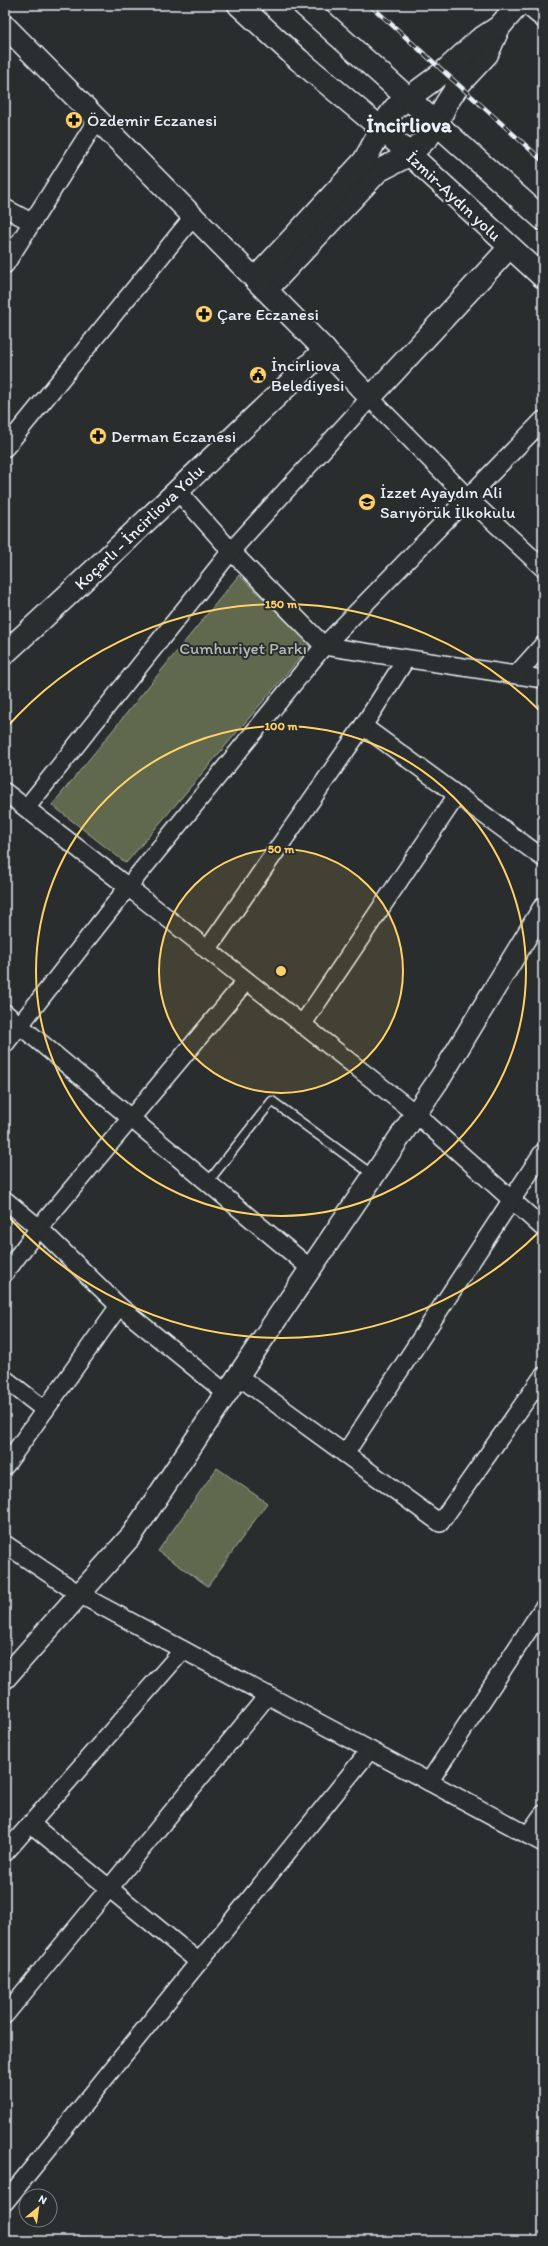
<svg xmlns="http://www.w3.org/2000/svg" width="548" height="2246" font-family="Itim,sans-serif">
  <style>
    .green { fill: #60674d; stroke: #a4aca2 }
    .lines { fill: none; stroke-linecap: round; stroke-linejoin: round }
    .service-casing { stroke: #e8f1f8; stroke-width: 11 }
    .minor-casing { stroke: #e8f1f8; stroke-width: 20 }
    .tertiary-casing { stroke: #e8f1f8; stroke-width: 24 }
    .secondary-casing { stroke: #e8f1f8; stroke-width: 25 }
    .trunk-casing { stroke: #e8f1f8; stroke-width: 25 }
    .service { stroke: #2a2d2e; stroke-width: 8 }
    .minor { stroke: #2a2d2e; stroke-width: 17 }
    .tertiary { stroke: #2a2d2e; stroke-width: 21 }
    .secondary { stroke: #2a2d2e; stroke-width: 22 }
    .trunk { stroke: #2a2d2e; stroke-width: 22 }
    .rail-casing { stroke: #e8f1f8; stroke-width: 4.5 }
    .rail { stroke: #2a2d2e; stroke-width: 3; stroke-dasharray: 9; stroke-linecap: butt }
    .ring { fill: none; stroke: #ffd166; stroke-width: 2 }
    .labels { text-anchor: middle; stroke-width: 4; stroke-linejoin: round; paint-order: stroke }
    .poi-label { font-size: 17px; fill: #e8f1f8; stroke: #2a2d2e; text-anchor: start }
    .street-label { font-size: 17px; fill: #e8f1f8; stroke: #2a2d2e }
    .park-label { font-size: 17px; fill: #b2bab4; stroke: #2a2d2e }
    .district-label { font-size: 21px; font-weight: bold; fill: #e8f1f8; stroke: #2a2d2e }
    .centre { fill: #ffd166; stroke: #2a2d2e; stroke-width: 2 }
    .ring-label { font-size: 12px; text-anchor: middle; font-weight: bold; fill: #ffd166; stroke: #2a2d2e; stroke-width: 4; stroke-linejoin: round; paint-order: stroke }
  </style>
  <rect width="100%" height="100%" fill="#2a2d2e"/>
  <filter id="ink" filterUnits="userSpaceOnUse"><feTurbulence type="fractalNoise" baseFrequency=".025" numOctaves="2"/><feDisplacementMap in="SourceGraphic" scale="8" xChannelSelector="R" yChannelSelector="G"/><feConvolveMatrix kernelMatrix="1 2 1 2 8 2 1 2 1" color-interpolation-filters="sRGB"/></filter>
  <g filter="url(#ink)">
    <g class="green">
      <polygon points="239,575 311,645 126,863 52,805"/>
      <polygon points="217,1468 267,1503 208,1586 158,1551"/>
    </g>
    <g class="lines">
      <g class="service-casing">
        <polyline id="service" points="208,1182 272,1101 373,1175"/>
      </g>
      <g class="minor-casing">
        <g id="minor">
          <polyline points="526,5 543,19"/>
          <polyline points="5,208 31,222"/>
          <polyline points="5,265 97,120"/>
          <polyline points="543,420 324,646 128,887 416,1114 543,1228"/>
          <polyline points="5,448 193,217"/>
          <polyline points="177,490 231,551 324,646 543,679"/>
          <polyline points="516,675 543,645"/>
          <polyline points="363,726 543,858"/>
          <polyline points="5,792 128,887 5,1044"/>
          <polyline points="27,807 231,551 370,398 467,497 543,568"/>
          <polyline points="207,950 363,726 406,659"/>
          <polyline points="5,1013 310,1268"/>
          <polyline points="302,1025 457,795"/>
          <polyline points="5,1200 39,1228 119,1306 226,1393"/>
          <polyline points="5,1273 39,1228 246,981"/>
          <polyline points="238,1376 440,1523 543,1376"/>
          <polyline points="5,1379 45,1410"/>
          <polyline points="345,1454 543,1152"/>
          <polyline points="5,1466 119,1306"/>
          <polyline points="5,1544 79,1594 543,1843"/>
          <polyline points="429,1782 543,1608"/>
          <polyline points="31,1824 199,1962"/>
          <polyline points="528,1835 543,1814"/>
          <polyline points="5,1853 183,1650"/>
          <polyline points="5,2015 268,1695"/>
          <polyline points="5,2202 370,1750"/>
        </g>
      </g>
      <g class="tertiary-casing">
        <g id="tertiary">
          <polyline points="5,26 255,279"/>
          <polyline points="325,350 370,398 509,248"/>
          <polyline points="5,1678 132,1535 258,1346 442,1075 543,909"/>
        </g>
      </g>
      <g class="secondary-casing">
        <g id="secondary">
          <polyline points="266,290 378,171 409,155 428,137 437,124 446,104 459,84 487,54 499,27 518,5"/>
          <path d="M5,653C114,554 218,451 325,350L255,279L364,161L389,116L395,108L445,71L479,40L499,27"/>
        </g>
      </g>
      <g class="trunk-casing">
        <g id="trunk">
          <polyline points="239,5 299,60 383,130 543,277"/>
          <polyline points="304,5 543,219"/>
        </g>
      </g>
      <use href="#service" class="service"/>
      <use href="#minor" class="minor"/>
      <use href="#tertiary" class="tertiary"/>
      <use href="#secondary" class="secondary"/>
      <use href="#trunk" class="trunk"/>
      <g class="rail-casing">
        <polyline id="rail" points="370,5 543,161"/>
      </g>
      <use href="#rail" class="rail"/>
    </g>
  </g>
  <circle cx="281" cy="971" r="122" fill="#ffd166" fill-opacity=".12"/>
  <g class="ring">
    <circle cx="281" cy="971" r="122"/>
    <circle cx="281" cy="971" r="245"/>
    <path d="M543 1228A367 367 0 0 1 6 1214M6 728A367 367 0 0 1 543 714"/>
  </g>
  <defs>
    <g id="pharmacy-disc" transform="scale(0.9)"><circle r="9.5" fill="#ffd166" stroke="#2a2d2e"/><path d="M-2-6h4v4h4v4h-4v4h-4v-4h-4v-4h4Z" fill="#111"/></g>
    <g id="civic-disc" transform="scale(0.9)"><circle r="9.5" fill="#ffd166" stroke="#2a2d2e"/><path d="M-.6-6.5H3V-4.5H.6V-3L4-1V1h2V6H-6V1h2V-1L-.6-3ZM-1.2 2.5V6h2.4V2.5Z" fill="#111"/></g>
    <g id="school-disc" transform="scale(0.9)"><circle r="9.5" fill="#ffd166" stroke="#2a2d2e"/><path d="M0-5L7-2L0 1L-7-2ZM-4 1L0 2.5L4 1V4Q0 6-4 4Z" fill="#111"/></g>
  </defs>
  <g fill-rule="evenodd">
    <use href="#pharmacy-disc" x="74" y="120"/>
    <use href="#pharmacy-disc" x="204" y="314"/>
    <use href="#civic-disc" x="258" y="375"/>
    <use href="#pharmacy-disc" x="98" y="436"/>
    <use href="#school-disc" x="367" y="502"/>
  </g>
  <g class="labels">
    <g class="poi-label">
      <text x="87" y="126">Özdemir Eczanesi</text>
      <text x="217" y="320">Çare Eczanesi</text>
      <text x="271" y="371">İncirliova<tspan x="271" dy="20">Belediyesi</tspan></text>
      <text x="111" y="442">Derman Eczanesi</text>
      <text x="380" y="498">İzzet Ayaydın Ali<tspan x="380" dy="20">Sarıyörük İlkokulu</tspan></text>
    </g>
    <g class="street-label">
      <text transform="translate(454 196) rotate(43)" y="6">İzmir-Aydın yolu</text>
      <text transform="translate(139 527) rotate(-44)" y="6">Koçarlı - İncirliova Yolu</text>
    </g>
    <g class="park-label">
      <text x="243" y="654">Cumhuriyet Parkı</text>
    </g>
    <g class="district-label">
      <text x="409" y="132">İncirliova</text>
    </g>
  </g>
  <circle cx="281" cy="971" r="6" class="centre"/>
  <g class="ring-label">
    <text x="281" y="608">150 m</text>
    <text x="281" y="730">100 m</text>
    <text x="281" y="853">50 m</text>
  </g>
  <rect width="548" height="2246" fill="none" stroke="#2a2d2e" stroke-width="20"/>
  <rect x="10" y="10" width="528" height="2226" fill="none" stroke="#e8f1f8" stroke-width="1.5" filter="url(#ink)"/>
  <g transform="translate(38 2208) rotate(29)"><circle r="19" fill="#2a2d2e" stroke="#767b7f"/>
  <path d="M0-3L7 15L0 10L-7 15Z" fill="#ffd166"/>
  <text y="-6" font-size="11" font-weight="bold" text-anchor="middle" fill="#e8f1f8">N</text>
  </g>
</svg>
